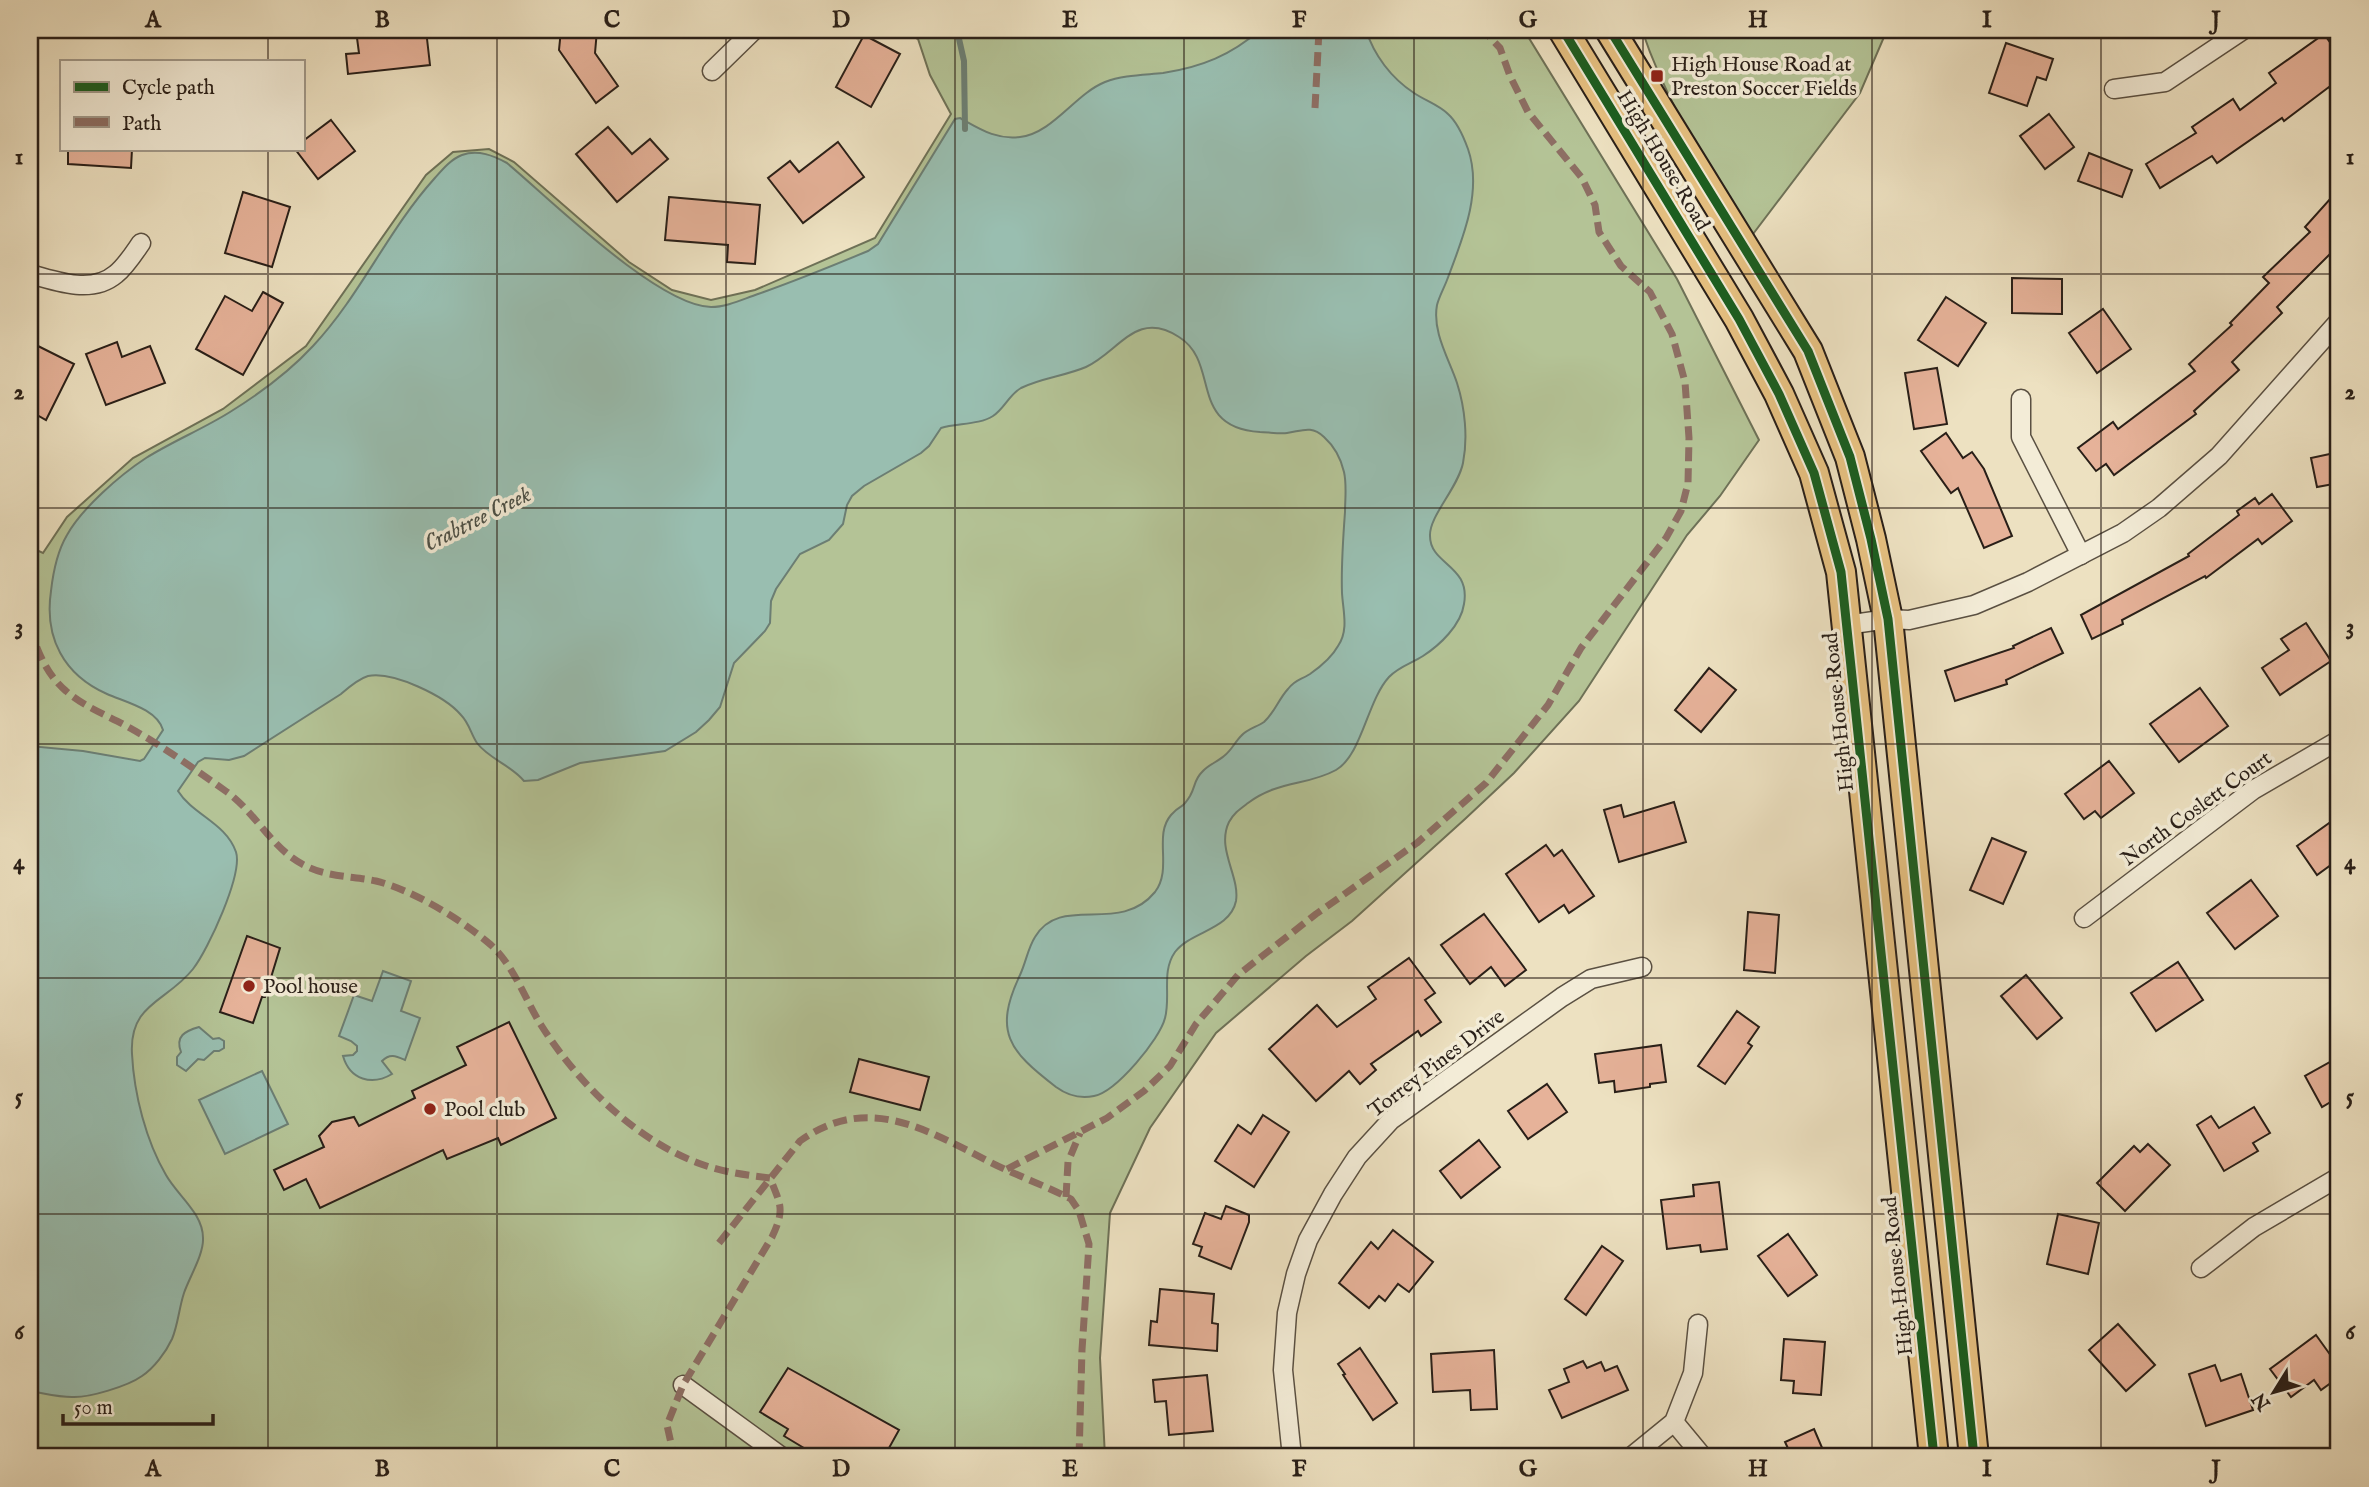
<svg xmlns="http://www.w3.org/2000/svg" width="2369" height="1487" font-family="'IM FELL English',serif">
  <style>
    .green { fill: #b4c396; stroke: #6e7157; stroke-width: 2 }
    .water { fill: #99beb0; stroke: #6c7e73; stroke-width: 2 }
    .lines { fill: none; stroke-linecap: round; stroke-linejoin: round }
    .stream { stroke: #6c7e73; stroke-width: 6 }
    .building { fill: #e6b299; stroke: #291f18; stroke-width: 2 }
    .minor-casing { stroke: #5a5042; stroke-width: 21 }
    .primary-casing { stroke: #291f18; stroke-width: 32 }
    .minor { stroke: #f3ecd7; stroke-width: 18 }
    .primary { stroke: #e6c080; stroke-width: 28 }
    .quiet { stroke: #8d6e63; stroke-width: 7; stroke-dasharray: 14 7; stroke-linecap: butt }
    .cycleway-casing { stroke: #f3ecd7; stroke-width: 13 }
    .cycleway { stroke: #1b5e20; stroke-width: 9 }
    .grid { fill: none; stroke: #291f18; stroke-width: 2; stroke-opacity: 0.55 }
    .poi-dot { fill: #8f2418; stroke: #f3ecd7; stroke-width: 2.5 }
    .labels { text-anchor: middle; stroke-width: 7; stroke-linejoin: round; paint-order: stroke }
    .poi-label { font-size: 21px; fill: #291f18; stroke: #f3ecd7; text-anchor: start }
    .street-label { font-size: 21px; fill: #291f18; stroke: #f3ecd7 }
    .water-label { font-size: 23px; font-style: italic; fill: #4b4f46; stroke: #f3ecd7 }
    .neatline { fill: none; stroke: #291f18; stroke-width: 2.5 }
    .grid-label { font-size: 23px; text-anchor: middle; font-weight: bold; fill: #291f18 }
  </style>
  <rect width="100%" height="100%" fill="#ede1c1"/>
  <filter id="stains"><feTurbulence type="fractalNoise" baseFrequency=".00286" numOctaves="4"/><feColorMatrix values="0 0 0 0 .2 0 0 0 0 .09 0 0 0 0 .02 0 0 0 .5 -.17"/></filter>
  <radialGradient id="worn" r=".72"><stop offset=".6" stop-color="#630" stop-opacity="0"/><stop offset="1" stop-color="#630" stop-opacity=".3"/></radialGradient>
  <g class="green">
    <polygon points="901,30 1524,30 1677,279 1759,440 1720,496 1687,535 1579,701 1514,773 1465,819 1352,921 1306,956 1216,1033 1150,1128 1110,1213 1100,1358 1105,1457 30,1457 30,703 33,699 30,691 30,547 43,553 67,517 133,458 223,409 306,346 426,175 453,152 489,149 514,162 629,262 672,290 711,300 755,290 875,238 951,114 930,75 918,39"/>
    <path d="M1642,30H1887L1860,93L1750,238C1710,170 1667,105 1642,30Z"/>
  </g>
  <g class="water">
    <path d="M1260,30H1366C1374,55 1391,78 1414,93C1424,100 1439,105 1448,114C1457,122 1464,138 1468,149C1483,192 1462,240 1447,280C1444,288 1439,297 1437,305C1432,332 1449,359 1457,383C1465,408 1468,438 1463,463C1458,488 1429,516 1430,536C1430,565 1471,565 1464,604C1461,625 1440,645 1423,656C1412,663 1398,667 1389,677C1367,701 1362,755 1336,770C1307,786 1279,780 1248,803C1240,809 1234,813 1229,822C1216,849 1240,876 1236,901C1230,930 1191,931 1175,952C1161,972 1171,996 1165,1018C1160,1039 1116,1092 1094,1096C1080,1099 1067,1095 1056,1087C1009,1051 993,1032 1020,975C1026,962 1028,948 1035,937C1061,893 1119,936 1155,892C1173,868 1153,836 1171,815C1183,802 1181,811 1190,796C1196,785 1194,780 1202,772C1208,765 1217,762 1224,756C1231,751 1235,742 1241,736C1247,729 1257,727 1264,722C1275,712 1278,700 1288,689C1296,679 1299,681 1310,674C1320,667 1332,657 1338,646C1349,630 1343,611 1342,593C1341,566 1343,539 1345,512C1345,499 1347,485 1344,472C1341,459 1334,446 1324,437C1311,425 1302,431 1287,433C1280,434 1266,432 1260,432C1187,427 1221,363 1179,337C1136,309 1119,352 1086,367C1065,376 1041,378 1021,388C1009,395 1004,409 993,416C979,425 956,423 941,428L929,446L921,453L864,486L852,496L847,505L843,524L829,540L800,554L776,589L771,601L770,623L765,631L734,663L720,707L709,720L696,732L665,751L580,763L538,780L524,781C511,765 489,759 477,743C471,734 469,723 461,715C445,696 393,671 368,676C358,679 349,687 341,694L244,756L229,760L205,758L198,762L178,791C193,815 226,823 236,852C243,874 208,950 193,969C167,1002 129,1003 132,1054C134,1094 146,1141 166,1175C177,1195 203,1213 203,1238C204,1254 189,1278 184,1293C179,1308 178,1325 172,1339C166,1352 154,1368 142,1376C128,1386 89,1398 72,1397C58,1397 43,1393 30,1391V746L83,751L140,761L144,759L163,730C157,709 125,702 107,694C64,675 44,638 51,591C53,573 57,552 67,535C82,508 120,475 146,458C173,441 203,429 230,412C259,394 290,371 313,346C360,296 388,230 434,179C442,170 451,159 462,155C478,149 494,156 507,163C550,199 658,306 711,307C727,307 743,299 758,294C795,281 832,266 868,251L878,244L955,119L960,118C980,129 996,140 1020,137C1053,133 1075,94 1105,82C1123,75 1144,75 1163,73C1202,67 1231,55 1260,30Z"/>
    <path d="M383,971L411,981L401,1011L420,1018L405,1060C396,1056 390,1053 382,1061L392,1074C372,1086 350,1080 343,1056L353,1055L357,1051V1046L351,1041L339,1036L354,995L372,1001Z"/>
    <path d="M199,1027L213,1039L219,1038L224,1041V1048L219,1051H214L204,1060L198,1059L186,1071L177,1065V1057L181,1052C175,1036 185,1031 199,1027Z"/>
    <polygon points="262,1071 288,1124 225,1154 199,1100"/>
  </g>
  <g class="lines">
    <polyline class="stream" points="957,30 964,61 965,129"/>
  </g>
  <g class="building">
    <polygon points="426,30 430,65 348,74 346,54 359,53 357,38"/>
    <polygon points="561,30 597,30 595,53 618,86 596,103 559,50"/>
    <polygon points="2324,34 2339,55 2339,82 2330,89 2329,87 2284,121 2282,118 2217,163 2212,156 2160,188 2146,164 2196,133 2192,127 2233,99 2240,110 2276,83 2269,73"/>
    <polygon points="864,35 900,54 871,107 836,87"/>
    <polygon points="2006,43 2053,59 2046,80 2037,77 2027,106 1989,93"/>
    <polygon points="2049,114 2074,147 2045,169 2020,136"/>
    <polygon points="331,120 355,151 318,179 295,149 303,149 303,141"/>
    <polygon points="608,127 632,154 650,139 668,159 617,202 576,154"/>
    <polygon points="838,142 864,177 803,223 768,178 790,161 799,172"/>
    <polygon points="68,149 132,149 131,168 68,164"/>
    <polygon points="2089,153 2132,170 2122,197 2078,181"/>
    <polygon points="2339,189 2339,245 2277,307 2282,313 2232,362 2239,370 2194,411 2196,414 2114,475 2106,464 2096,471 2078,448 2113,422 2118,429 2195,371 2189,364 2232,325 2230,323 2269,283 2263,277 2310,232 2305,227"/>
    <polygon points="243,192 290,207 272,267 225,253"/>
    <polygon points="669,197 760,205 755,264 727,262 728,245 665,240"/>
    <polygon points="2012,278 2062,279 2062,314 2012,313"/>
    <polygon points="263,292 283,303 243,375 196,349 225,296 252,311"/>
    <polygon points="1946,297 1986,323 1958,366 1918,340"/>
    <polygon points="2103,309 2131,349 2097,373 2069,333"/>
    <polygon points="117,342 122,357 150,346 165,383 106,405 86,354"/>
    <polygon points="36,345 74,364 46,420 30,411 30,358"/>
    <polygon points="1937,368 1947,424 1914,429 1905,373"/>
    <polygon points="1946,433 1963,458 1972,452 1984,469 2012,536 1984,548 1958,488 1951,493 1921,451"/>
    <polygon points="2339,452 2339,483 2317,487 2311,458"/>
    <polygon points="2272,494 2292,521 2262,544 2258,539 2206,578 2205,576 2122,620 2123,624 2092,639 2081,615 2189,556 2188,554 2239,515 2237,511 2255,498 2259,504"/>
    <polygon points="2306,623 2331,661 2280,695 2262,668 2289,650 2281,639"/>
    <polygon points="2051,628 2063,653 2006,680 2007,684 1955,701 1945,671 2014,648 2013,646"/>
    <polygon points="1709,668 1736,690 1701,732 1675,710"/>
    <polygon points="2200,688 2228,726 2179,762 2150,724"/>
    <polygon points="2109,761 2134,793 2101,818 2095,811 2084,819 2065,794"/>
    <polygon points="1674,802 1686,842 1619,862 1604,810 1621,805 1624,817"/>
    <polygon points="2339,816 2339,859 2317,875 2297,846"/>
    <polygon points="1992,838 2026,852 2003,904 1970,890"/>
    <polygon points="1546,845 1554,856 1562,850 1594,896 1569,913 1564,905 1539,922 1506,874"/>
    <polygon points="2251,880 2278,916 2235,949 2207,913"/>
    <polygon points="1748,912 1779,915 1775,973 1744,970"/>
    <polygon points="1484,914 1526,970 1505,986 1491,967 1470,984 1441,945"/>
    <polygon points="247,936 280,948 265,997 262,997 253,1023 220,1012"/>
    <polygon points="1409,958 1435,993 1425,1000 1441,1022 1421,1036 1418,1031 1371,1064 1376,1070 1360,1084 1349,1071 1316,1101 1269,1049 1317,1005 1337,1027 1376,999 1368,987"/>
    <polygon points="2178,962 2203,1000 2156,1031 2131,993"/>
    <polygon points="2026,975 2062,1018 2037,1039 2001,996"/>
    <polygon points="1737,1011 1759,1027 1748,1043 1752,1046 1725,1084 1698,1066"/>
    <polygon points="509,1022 556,1118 501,1145 498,1138 447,1159 443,1150 320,1208 306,1179 284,1190 274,1170 324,1147 319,1136 332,1122 354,1117 359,1126 415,1098 412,1091 466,1065 457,1047"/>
    <polygon points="1661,1045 1666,1082 1650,1084 1650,1087 1615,1092 1614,1081 1599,1083 1595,1054"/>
    <polygon points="2339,1057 2339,1097 2322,1107 2305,1076"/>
    <polygon points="859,1059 929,1077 920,1110 850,1092"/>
    <polygon points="1547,1084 1567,1112 1528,1139 1508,1111"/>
    <polygon points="2254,1107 2270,1133 2253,1143 2258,1151 2224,1171 2197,1125 2211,1116 2219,1128"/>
    <polygon points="1263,1115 1289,1132 1254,1187 1215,1161 1238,1125 1251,1134"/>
    <polygon points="1479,1140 1500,1167 1461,1198 1440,1171"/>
    <polygon points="2148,1144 2170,1165 2125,1211 2097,1183 2134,1146 2140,1152"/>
    <polygon points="1719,1182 1727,1249 1701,1252 1700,1245 1667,1249 1661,1200 1694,1196 1693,1185"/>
    <polygon points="1226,1206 1249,1215 1249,1222 1231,1269 1199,1256 1202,1247 1193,1244 1205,1213 1221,1219"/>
    <polygon points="2058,1214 2099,1223 2088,1274 2047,1264"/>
    <polygon points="1393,1230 1433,1262 1409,1292 1398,1284 1385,1301 1379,1296 1369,1308 1339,1283 1371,1242 1378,1249"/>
    <polygon points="1788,1234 1817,1275 1788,1296 1758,1256"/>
    <polygon points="1602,1246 1623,1261 1586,1315 1565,1299"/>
    <polygon points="1160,1289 1214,1294 1212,1323 1218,1324 1217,1351 1149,1345 1151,1321 1157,1322"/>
    <polygon points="2118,1324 2155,1365 2126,1391 2089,1350"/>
    <polygon points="2316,1335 2339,1367 2339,1377 2321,1390 2314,1380 2291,1397 2270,1369"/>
    <polygon points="1784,1339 1825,1342 1821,1395 1793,1393 1794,1381 1781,1380"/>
    <polygon points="1360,1348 1397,1403 1373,1420 1343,1375 1345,1374 1338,1364"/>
    <polygon points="1494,1350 1497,1409 1471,1410 1470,1390 1433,1392 1431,1354"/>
    <polygon points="1583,1361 1587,1368 1601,1362 1605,1371 1617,1366 1628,1390 1562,1418 1549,1390 1569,1382 1564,1369"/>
    <polygon points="2215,1365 2221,1381 2241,1374 2253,1410 2206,1426 2189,1374"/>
    <polygon points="788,1368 899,1430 884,1457 819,1457 784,1436 788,1429 760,1412"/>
    <polygon points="1207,1375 1213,1431 1169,1435 1166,1401 1155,1402 1153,1380"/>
    <polygon points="1814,1429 1826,1457 1792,1457 1785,1442"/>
  </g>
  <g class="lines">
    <g class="minor-casing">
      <g id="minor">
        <polyline points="712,71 754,30"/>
        <polyline points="2114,89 2165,82 2243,30"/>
        <path d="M30,274C57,281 91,295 116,274C126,266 134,253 141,243"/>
        <polyline points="2021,399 2021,437 2081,555"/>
        <polyline points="1846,625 1888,619 1909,620 1974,605 2028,582 2123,533 2159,508 2219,456 2339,321"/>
        <polyline points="2084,918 2253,790 2339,740"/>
        <polyline points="2201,1268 2254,1227 2339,1177"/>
        <polyline points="683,1385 782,1457"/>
        <polyline points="1674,1422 1703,1457"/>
        <polyline points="1292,1457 1283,1370 1287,1313 1296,1274 1308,1240 1333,1194 1357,1157 1391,1120 1562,997 1591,979 1642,967"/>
        <polyline points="1631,1457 1674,1422 1693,1373 1698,1324"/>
      </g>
    </g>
    <g class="primary-casing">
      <g id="primary">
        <polyline points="1563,30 1739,319 1779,394 1814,473 1841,572 1934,1457"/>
        <polyline points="1610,30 1808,351 1850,457 1871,539 1888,619 1974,1457"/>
      </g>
    </g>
    <use href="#minor" class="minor"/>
    <use href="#primary" class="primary"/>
    <g class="quiet">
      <polyline points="1315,108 1319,30"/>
      <path d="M30,627C37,651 47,675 66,691C84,707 109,716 130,728C164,747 196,770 227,792C256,813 272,849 304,865C326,877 351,876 376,881C413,890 462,920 491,945C514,966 525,999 541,1025C577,1082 634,1139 698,1163C721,1172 746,1175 770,1178C781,1206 785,1209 772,1237L683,1385L667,1425L674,1457"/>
      <polyline points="1007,1169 1107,1118 1144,1091 1170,1066 1196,1024 1238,975 1316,914 1417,843 1486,783 1548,705 1581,648 1666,538 1681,511 1688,483 1689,438 1685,382 1672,334 1650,292 1621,266 1599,232 1595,205 1582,178 1528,112 1510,76 1500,48 1483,30"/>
      <polyline points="1066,1197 1068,1162 1080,1133"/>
      <path d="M719,1243L800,1141C867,1093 925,1129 988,1161C1015,1175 1044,1185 1071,1199L1079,1211L1089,1244L1082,1350L1079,1457"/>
    </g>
    <g class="cycleway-casing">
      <g id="cycleway">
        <polyline points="1563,30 1739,319 1779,394 1814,473 1841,572 1934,1457"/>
        <polyline points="1610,30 1808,351 1850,457 1871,539 1888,619 1974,1457"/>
      </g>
    </g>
    <use href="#cycleway" class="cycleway"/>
  </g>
  <path class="grid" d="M268,30V61M497,30V1457M726,30V1457M955,30V1457M1184,30V1457M1414,30V1457M1643,30V1457M1872,30V1457M2101,30V1457M268,149V1457M30,274H2339M30,508H2339M30,744H2339M30,978H2339M30,1214H2339"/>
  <g class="poi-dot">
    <rect x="1650" y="69" width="14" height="14" rx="3.5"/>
    <circle cx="249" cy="986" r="7"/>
    <circle cx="430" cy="1109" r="7"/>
  </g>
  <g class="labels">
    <g class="poi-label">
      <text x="1671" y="71">High House Road at<tspan x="1671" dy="24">Preston Soccer Fields</tspan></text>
      <text x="263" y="993">Pool house</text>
      <text x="444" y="1116">Pool club</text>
    </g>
    <g class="street-label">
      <text transform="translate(1664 160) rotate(59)" y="7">High House Road</text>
      <text transform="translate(1838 712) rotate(-96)" y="7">High House Road</text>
      <text transform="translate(2196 808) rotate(-36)" y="7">North Coslett Court</text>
      <text transform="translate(1436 1063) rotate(-37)" y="7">Torrey Pines Drive</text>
      <text transform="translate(1897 1276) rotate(-96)" y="7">High House Road</text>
    </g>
    <g class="water-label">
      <text transform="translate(477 518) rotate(-27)" y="8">Crabtree Creek</text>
    </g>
  </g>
  <rect width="2369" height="1487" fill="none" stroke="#ede1c1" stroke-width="77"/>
  <rect x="60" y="60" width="245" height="91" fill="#f3ecd7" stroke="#a29a8b" stroke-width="2"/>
  <rect x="74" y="82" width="35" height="10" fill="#1b5e20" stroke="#a29a8b" stroke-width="2"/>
  <text x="122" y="94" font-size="21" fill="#291f18">Cycle path</text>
  <rect x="74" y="117" width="35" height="10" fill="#8d6e63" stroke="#a29a8b" stroke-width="2"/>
  <text x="122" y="130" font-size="21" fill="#291f18">Path</text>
  <g transform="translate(2274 1392) rotate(233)" stroke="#f3ecd7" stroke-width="5" paint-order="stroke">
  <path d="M0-5L12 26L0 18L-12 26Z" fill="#291f18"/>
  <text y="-10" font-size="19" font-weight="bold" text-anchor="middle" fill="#291f18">N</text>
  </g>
  <path d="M63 1414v10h150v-10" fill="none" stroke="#291f18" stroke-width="3.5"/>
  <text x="74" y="1414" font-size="21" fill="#291f18" stroke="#f3ecd7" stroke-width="5" paint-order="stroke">50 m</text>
  <rect x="38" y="38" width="2292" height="1410" class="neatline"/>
  <g class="grid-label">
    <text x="153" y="27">A</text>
    <text x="382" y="27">B</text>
    <text x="612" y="27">C</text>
    <text x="841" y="27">D</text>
    <text x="1070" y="27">E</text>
    <text x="1299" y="27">F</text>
    <text x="1528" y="27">G</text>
    <text x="1758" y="27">H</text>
    <text x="1987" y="27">I</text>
    <text x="2216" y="27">J</text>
    <text x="19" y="164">1</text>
    <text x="2350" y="164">1</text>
    <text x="19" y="399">2</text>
    <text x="2350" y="399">2</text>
    <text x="19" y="634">3</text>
    <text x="2350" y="634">3</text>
    <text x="19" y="869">4</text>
    <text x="2350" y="869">4</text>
    <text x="19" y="1104">5</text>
    <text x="2350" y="1104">5</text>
    <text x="19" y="1339">6</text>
    <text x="2350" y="1339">6</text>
    <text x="153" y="1476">A</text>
    <text x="382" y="1476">B</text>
    <text x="612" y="1476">C</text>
    <text x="841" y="1476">D</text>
    <text x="1070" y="1476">E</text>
    <text x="1299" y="1476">F</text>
    <text x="1528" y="1476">G</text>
    <text x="1758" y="1476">H</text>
    <text x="1987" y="1476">I</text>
    <text x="2216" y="1476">J</text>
  </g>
  <rect width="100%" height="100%" filter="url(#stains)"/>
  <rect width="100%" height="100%" fill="url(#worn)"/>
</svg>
